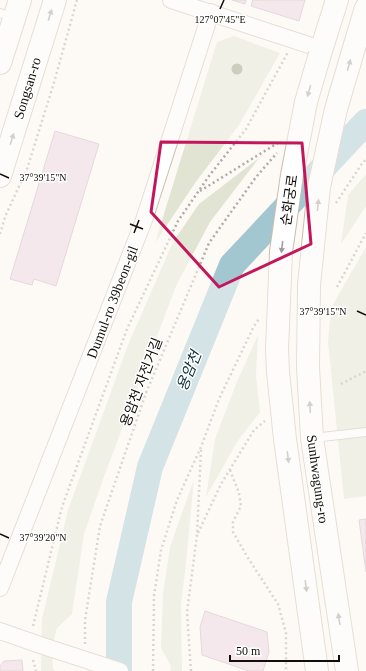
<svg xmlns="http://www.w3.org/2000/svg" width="366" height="671" font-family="'Times New Roman','Noto Sans KR',serif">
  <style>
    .green { fill: #e1e4d2 }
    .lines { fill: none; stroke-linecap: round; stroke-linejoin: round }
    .river { stroke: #a3c7d1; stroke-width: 26 }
    .building { fill: #e9d3e2; stroke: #c5b0be }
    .lane-casing { stroke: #cdbdab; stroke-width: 10 }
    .street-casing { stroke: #cdbdab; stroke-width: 18 }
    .secondary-casing { stroke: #cdbdab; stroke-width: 24 }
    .path { stroke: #aeaaa6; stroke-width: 2.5; stroke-dasharray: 2 3; stroke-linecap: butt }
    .lane { stroke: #fff; stroke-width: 8 }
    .street { stroke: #fff; stroke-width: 16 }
    .secondary { stroke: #fff; stroke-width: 22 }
    .street-bridge-casing { stroke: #cdbdab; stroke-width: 18; stroke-linecap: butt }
    .secondary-bridge-casing { stroke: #cdbdab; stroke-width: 24; stroke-linecap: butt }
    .street-bridge { stroke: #fff; stroke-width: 16 }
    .secondary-bridge { stroke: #fff; stroke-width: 22 }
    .tree { fill: #949679 }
    .oneway { fill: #a09e9c }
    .marked { fill: none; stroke: #c2185b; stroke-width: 3; stroke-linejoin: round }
    .ticks { fill: none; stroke: #120d07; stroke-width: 1.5 }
    .labels { text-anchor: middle; stroke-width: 3; stroke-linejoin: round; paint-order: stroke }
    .street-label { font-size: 14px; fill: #120d07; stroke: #fff }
    .water-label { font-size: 15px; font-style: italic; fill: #0d3039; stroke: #fff }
    .ticks-label { font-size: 10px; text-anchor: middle; fill: #120d07; stroke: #fff; stroke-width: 3; stroke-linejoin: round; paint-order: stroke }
  </style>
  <rect width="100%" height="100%" fill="#fdfaf6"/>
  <g class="green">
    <polygon points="234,36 280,53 239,125 195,183 155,243 217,42"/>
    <polygon points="259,158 210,222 176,286 105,474 84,534 72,614 57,628 52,647 53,668 55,671 41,671 41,668 42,619 68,510 128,345 173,242 199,204"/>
    <polygon points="366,174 366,206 341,244 348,195"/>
    <polygon points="366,247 366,496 344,499 328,342 331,308"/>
    <polygon points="258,335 256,376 260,412 237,442 206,497 215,439 236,384"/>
    <polygon points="194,479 186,563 181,605 182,671 170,671 171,666 161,648 163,594 170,547"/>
  </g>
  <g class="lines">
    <polyline class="river" points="119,671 119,602 150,467 232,265 366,122"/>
  </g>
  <g class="building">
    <polygon points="232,0 246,0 245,4"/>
    <polygon points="253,0 305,0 299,21 251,6"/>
    <polygon points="55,131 99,144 56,286 34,279 32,285 10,279"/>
    <polygon points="366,519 366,572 359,520"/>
    <polygon points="205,611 267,632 269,652 263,671 249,671 202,655 200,627"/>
    <polygon points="22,660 23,671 0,671 0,666 4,661"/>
  </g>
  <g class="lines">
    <g class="lane-casing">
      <g id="lane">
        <polyline points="0,13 13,17"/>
        <polyline points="313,438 366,432"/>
      </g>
    </g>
    <g class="street-casing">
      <g id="street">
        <polyline points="171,0 321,49"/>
        <polyline points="0,588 144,220 211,12"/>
        <polyline points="0,631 40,645"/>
      </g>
    </g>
    <g class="secondary-casing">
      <g id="secondary">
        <polyline points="362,21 366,8"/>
        <polyline points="320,54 337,0"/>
        <polyline points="0,63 20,0"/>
        <polyline points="0,176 55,0"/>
        <polyline points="309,285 308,367 312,438 347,671"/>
        <polyline points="277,349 278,372 285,439 317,671"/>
      </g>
    </g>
    <g class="path">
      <polyline points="200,191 281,141"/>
      <polyline points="336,203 363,162 366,160"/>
      <polyline points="0,234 5,217 27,169 53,86 77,0"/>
      <polyline points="337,287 366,233"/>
      <polyline points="341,384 366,371"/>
      <polyline points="230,470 239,493 241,506 233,522 233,532 248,558 278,604 286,633 286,671"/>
      <polyline points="198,533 221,484 254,430 265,421"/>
      <polyline points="33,626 62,507 127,329 178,221 209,176 246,129 288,52"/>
      <polyline points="85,644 85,620 100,526 146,393 209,243 256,177 277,153"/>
      <polyline points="33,660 36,671"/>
      <polyline points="153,671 154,596 161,550 177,500 201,447 219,399 254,326 259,319"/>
      <polyline points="191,671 187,612 197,535 201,449"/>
    </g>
    <use href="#lane" class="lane"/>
    <use href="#street" class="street"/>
    <use href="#secondary" class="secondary"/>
    <g class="street-bridge-casing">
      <polyline id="street-bridge" points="40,645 120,671"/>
    </g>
    <g class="secondary-bridge-casing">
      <g id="secondary-bridge">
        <polyline points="309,285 319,187 336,109 362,21"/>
        <polyline points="277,349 281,252 292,175 306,102 320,54"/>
      </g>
    </g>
    <use href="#street-bridge" class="street-bridge"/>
    <use href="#secondary-bridge" class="secondary-bridge"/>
  </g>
  <circle class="tree" cx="237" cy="69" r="5.5"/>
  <defs><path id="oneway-solid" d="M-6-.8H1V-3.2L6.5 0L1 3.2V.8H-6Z"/></defs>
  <g class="oneway">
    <use href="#oneway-solid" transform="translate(50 15) rotate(-73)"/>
    <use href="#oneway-solid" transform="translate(349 65) rotate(-74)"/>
    <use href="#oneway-solid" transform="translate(309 91) rotate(106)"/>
    <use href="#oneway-solid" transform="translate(12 139) rotate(-73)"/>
    <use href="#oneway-solid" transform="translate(318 205) rotate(-84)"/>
    <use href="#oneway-solid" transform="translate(282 247) rotate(97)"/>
    <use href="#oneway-solid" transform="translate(310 407) rotate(-93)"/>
    <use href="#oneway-solid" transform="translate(288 457) rotate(82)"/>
    <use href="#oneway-solid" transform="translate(306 586) rotate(82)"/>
    <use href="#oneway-solid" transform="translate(339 619) rotate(-99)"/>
  </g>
  <path d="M0 0H366V671H0ZM161,142L302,143L311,244L219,287L151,212Z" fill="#fdfaf6" fill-opacity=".55" fill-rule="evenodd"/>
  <path class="marked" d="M161,142L302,143L311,244L219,287L151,212Z"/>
  <path class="ticks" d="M220,9L224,0M0,174L9,178M130,224L143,229M134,233L139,220M357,311L366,315M0,534L9,538"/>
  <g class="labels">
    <g class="street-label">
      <text transform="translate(27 88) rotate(-73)" y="5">Songsan-ro</text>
      <text transform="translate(289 200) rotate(-82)" y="5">순화궁로</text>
      <text transform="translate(112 302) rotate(-69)" y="5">Dumul-ro 39beon-gil</text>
      <text transform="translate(141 382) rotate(-69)" y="5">용암천 자전거길</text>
      <text transform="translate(318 479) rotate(82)" y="5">Sunhwagung-ro</text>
    </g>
    <g class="water-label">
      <text transform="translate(189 371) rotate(-68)" y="5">용암천</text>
    </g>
  </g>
  <g class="ticks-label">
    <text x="220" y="23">127°07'45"E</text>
    <text x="43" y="181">37°39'15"N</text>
    <text x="323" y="315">37°39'15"N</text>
    <text x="43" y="541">37°39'20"N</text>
  </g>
  <path d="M230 655v6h109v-6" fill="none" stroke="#120d07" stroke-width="2"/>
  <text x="236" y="655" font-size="12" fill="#120d07" stroke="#ffffff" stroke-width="3" paint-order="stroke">50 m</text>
</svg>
